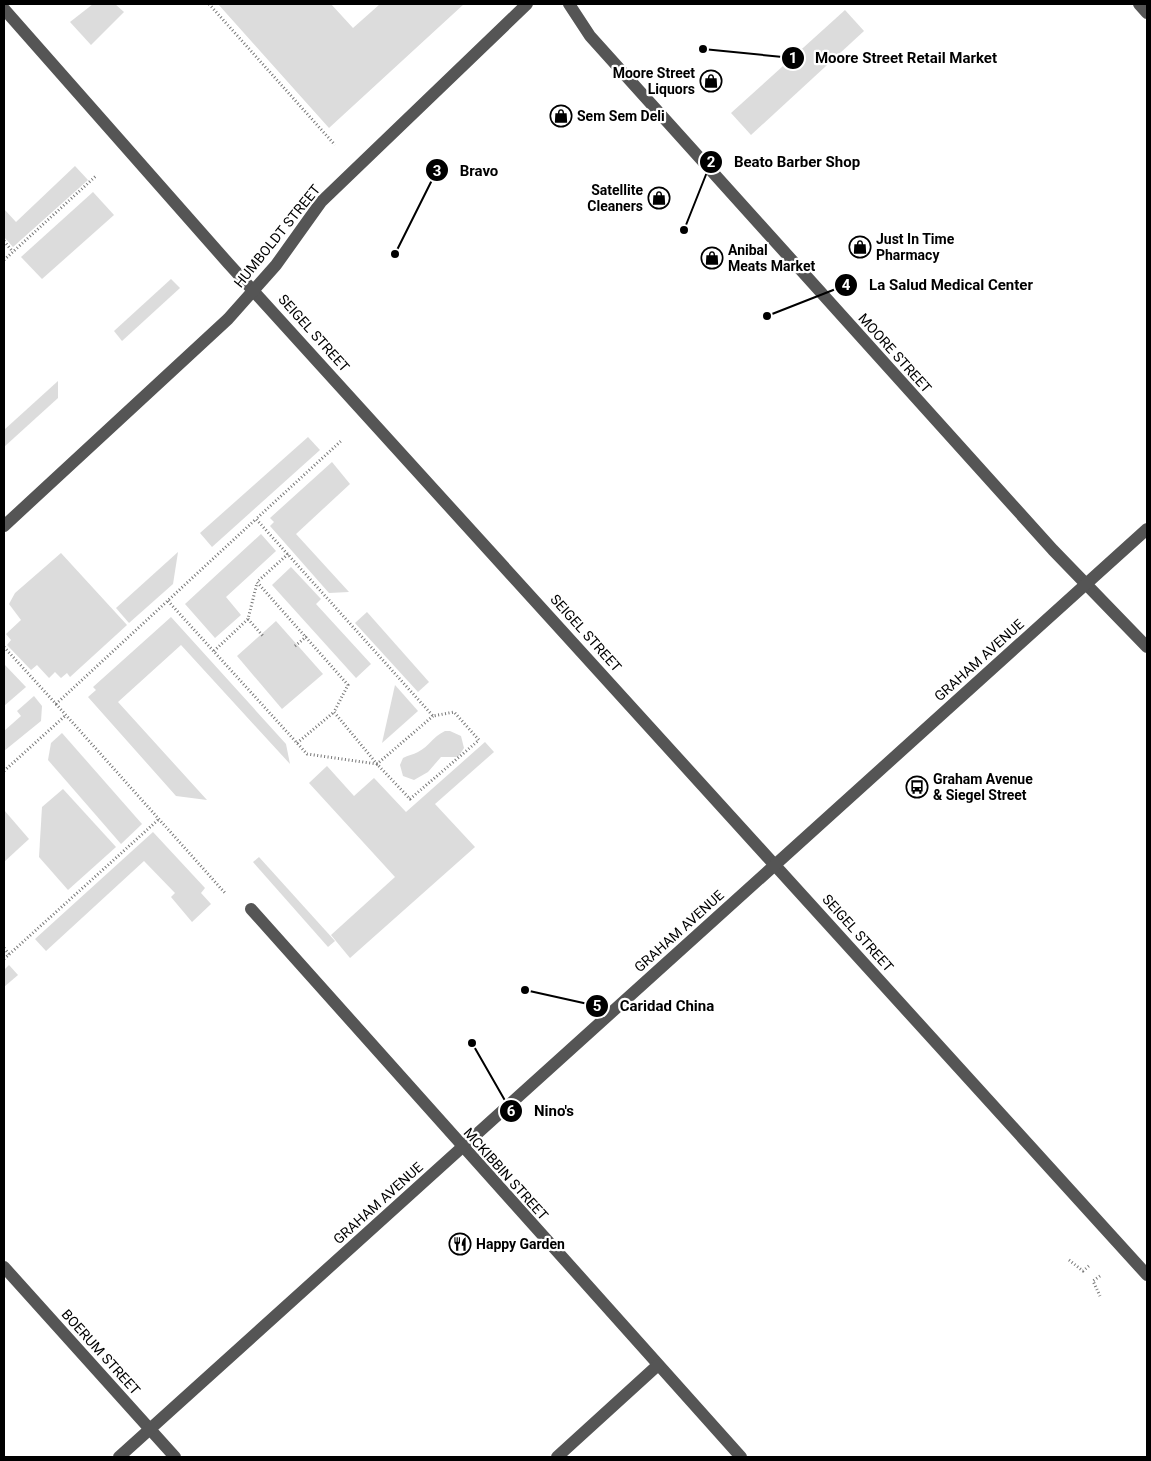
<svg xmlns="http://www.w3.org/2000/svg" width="1151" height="1461" font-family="Roboto,sans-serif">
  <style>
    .green { fill: #dcdcdc }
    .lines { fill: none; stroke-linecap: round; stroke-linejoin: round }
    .path { stroke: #777; stroke-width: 3; stroke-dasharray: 1 2.5; stroke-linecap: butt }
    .minor { stroke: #555; stroke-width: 12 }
    .labels { text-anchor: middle; stroke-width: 4.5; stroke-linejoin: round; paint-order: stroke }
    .poi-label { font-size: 14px; font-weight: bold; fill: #000; stroke: #fff; text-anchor: start }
    .street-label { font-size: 14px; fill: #000; stroke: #fff }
    .leader { fill: none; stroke: #000; stroke-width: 2 }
    .callout-dot { fill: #000; stroke: #fff; stroke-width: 2 }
    .mark-label { font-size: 15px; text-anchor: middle; font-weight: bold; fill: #fff }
    .callout-label { font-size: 15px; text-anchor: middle; font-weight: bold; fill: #000; stroke: #fff; stroke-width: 4.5; stroke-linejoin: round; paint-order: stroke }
  </style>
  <rect width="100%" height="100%" fill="#fff"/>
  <g class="green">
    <polygon points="93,4 115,4 124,12 91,45 70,22"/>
    <polygon points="218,4 331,4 353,28 380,4 464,4 329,128"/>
    <polygon points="845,10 864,31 751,135 731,113"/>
    <polygon points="75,166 88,180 13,247 4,237 4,209 16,222"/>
    <polygon points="93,192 114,215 42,279 21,257"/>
    <polygon points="171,279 180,288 122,341 114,331"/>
    <polygon points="58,381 58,398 4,447 4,430"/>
    <polygon points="308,437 320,450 212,547 200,533"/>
    <polygon points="332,462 350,484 296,534 349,592 329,593 270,526 274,522 270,518"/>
    <polygon points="261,534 276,551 226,597 241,615 215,638 185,604"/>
    <polygon points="178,552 173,584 129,623 116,608"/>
    <polygon points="61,553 127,625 70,677 67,673 61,678 55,672 49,678 37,665 31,670 7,645 11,640 6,634 21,620 9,604 15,593"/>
    <polygon points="291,567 321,599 316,604 371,664 356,678 272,585"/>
    <polygon points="367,612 429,682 418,692 355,623"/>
    <polygon points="171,617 286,744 290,764 181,645 118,702 207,800 176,796 88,697 96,690 93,687"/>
    <polygon points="276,621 323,674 282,709 237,656"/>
    <polygon points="4,664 26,687 4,706"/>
    <polygon points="395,685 418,711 382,743"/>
    <polygon points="34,696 42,706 41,721 4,751 4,731 21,716 17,711"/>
    <path d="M445,731H450L461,736L464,748L458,757H441L428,772L414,780L403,776L400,765L403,758C408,755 413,755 418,752C430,746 432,737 445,731Z"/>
    <polygon points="62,733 142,824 121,844 48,760 51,743"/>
    <polygon points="485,742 494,752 435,804 475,847 350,958 331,935 395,877 309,783 327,766 354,796 374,778 406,812"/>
    <polygon points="63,789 116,847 68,890 39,857 42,807"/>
    <polygon points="4,810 29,839 4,862"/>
    <polygon points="153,832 205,888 201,893 211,904 192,922 171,897 175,893 144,861 46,951 35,939"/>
    <polygon points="259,857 335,941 328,947 253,862"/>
    <polygon points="9,965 18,975 4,987 4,970"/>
  </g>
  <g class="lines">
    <g class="path">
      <polyline points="209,4 335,145"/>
      <polyline points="4,241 13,252"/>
      <polyline points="4,260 97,175"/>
      <polyline points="288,554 257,582 348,685 334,712 377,764 433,716"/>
      <polyline points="168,601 307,754 377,764 410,799 479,740 454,712 433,716 256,519 341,441"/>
      <polyline points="248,619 263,636"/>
      <polyline points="295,646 307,636"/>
      <polyline points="4,647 56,704 256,519"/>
      <polyline points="214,651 248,619 257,583"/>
      <polyline points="56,704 225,893"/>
      <polyline points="297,743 334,712"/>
      <polyline points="4,771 66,715"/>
      <polyline points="4,948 9,954"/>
      <polyline points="4,959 159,819"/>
      <polyline points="1069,1260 1083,1271 1090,1265"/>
      <polyline points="1100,1276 1093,1281 1100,1296"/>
    </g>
    <g class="minor">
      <polyline points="569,4 590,36 1053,550 1147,647"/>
      <polyline points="1139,4 1147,13"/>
      <polyline points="4,9 228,263 1147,1275"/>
      <polyline points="4,526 228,319 276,265 321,202 527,4"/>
      <polyline points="251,909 741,1457"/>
      <polyline points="4,1267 175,1457"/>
      <polyline points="119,1457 1147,529"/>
      <polyline points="557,1457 658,1365"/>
    </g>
  </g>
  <defs>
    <g id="shop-ring" transform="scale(1.125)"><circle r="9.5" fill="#fff" stroke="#000" stroke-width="1.5"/><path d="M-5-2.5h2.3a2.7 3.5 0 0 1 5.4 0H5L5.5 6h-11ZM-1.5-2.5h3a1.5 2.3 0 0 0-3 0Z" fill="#000"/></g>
    <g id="bus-ring" transform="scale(1.125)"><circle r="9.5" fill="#fff" stroke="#000" stroke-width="1.5"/><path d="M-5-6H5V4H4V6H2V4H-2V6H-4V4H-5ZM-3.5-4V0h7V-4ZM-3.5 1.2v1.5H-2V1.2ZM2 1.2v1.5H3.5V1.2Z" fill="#000"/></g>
    <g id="restaurant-ring" transform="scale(1.125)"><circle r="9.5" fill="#fff" stroke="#000" stroke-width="1.5"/><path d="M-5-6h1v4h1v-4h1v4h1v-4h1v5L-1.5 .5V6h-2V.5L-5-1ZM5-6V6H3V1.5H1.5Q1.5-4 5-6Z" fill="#000"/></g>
  </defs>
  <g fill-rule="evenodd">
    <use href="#shop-ring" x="711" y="81"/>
    <use href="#shop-ring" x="561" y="116"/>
    <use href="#shop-ring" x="659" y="198"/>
    <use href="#shop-ring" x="860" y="247"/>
    <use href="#shop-ring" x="712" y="258"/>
    <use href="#bus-ring" x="917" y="787"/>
    <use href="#restaurant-ring" x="460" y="1244"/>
  </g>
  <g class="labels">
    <g class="poi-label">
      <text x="695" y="78" text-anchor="end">Moore Street<tspan x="695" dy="16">Liquors</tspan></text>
      <text x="577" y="121">Sem Sem Deli</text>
      <text x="643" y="195" text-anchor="end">Satellite<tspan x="643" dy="16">Cleaners</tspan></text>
      <text x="876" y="244">Just In Time<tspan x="876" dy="16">Pharmacy</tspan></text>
      <text x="728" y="255">Anibal<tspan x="728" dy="16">Meats Market</tspan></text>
      <text x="933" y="784">Graham Avenue<tspan x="933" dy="16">&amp; Siegel Street</tspan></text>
      <text x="476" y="1249">Happy Garden</text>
    </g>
    <g class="street-label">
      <text transform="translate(277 236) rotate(-51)" y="5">HUMBOLDT STREET</text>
      <text transform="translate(314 333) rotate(48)" y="5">SEIGEL STREET</text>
      <text transform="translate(895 353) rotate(48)" y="5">MOORE STREET</text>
      <text transform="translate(586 633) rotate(48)" y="5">SEIGEL STREET</text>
      <text transform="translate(979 660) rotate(-42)" y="5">GRAHAM AVENUE</text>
      <text transform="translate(679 931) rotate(-42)" y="5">GRAHAM AVENUE</text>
      <text transform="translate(858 933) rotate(48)" y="5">SEIGEL STREET</text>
      <text transform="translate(506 1174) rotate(48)" y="5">MCKIBBIN STREET</text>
      <text transform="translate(378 1203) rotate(-42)" y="5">GRAHAM AVENUE</text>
      <text transform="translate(101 1352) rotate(48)" y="5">BOERUM STREET</text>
    </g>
  </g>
  <path class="leader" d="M703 49L793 58M684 230L711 162M395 254L437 170M767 316L846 285M525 990L597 1006M472 1043L511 1111"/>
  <g class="callout-dot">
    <circle cx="703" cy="49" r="5"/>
    <circle cx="684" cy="230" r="5"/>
    <circle cx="395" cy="254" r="5"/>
    <circle cx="767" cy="316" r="5"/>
    <circle cx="525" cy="990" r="5"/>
    <circle cx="472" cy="1043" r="5"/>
    <circle cx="793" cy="58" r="12"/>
    <circle cx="711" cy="162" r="12"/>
    <circle cx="437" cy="170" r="12"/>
    <circle cx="846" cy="285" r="12"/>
    <circle cx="597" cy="1006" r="12"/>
    <circle cx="511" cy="1111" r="12"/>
  </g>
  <g class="mark-label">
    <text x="793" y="63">1</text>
    <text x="711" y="167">2</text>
    <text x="437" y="176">3</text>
    <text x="846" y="290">4</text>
    <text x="597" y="1011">5</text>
    <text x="511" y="1116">6</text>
  </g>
  <g class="callout-label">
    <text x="906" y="63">Moore Street Retail Market</text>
    <text x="797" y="167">Beato Barber Shop</text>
    <text x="479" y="176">Bravo</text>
    <text x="951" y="290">La Salud Medical Center</text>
    <text x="667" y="1011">Caridad China</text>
    <text x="554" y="1116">Nino's</text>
  </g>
  <rect width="1151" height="1461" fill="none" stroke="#000000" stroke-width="10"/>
</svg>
